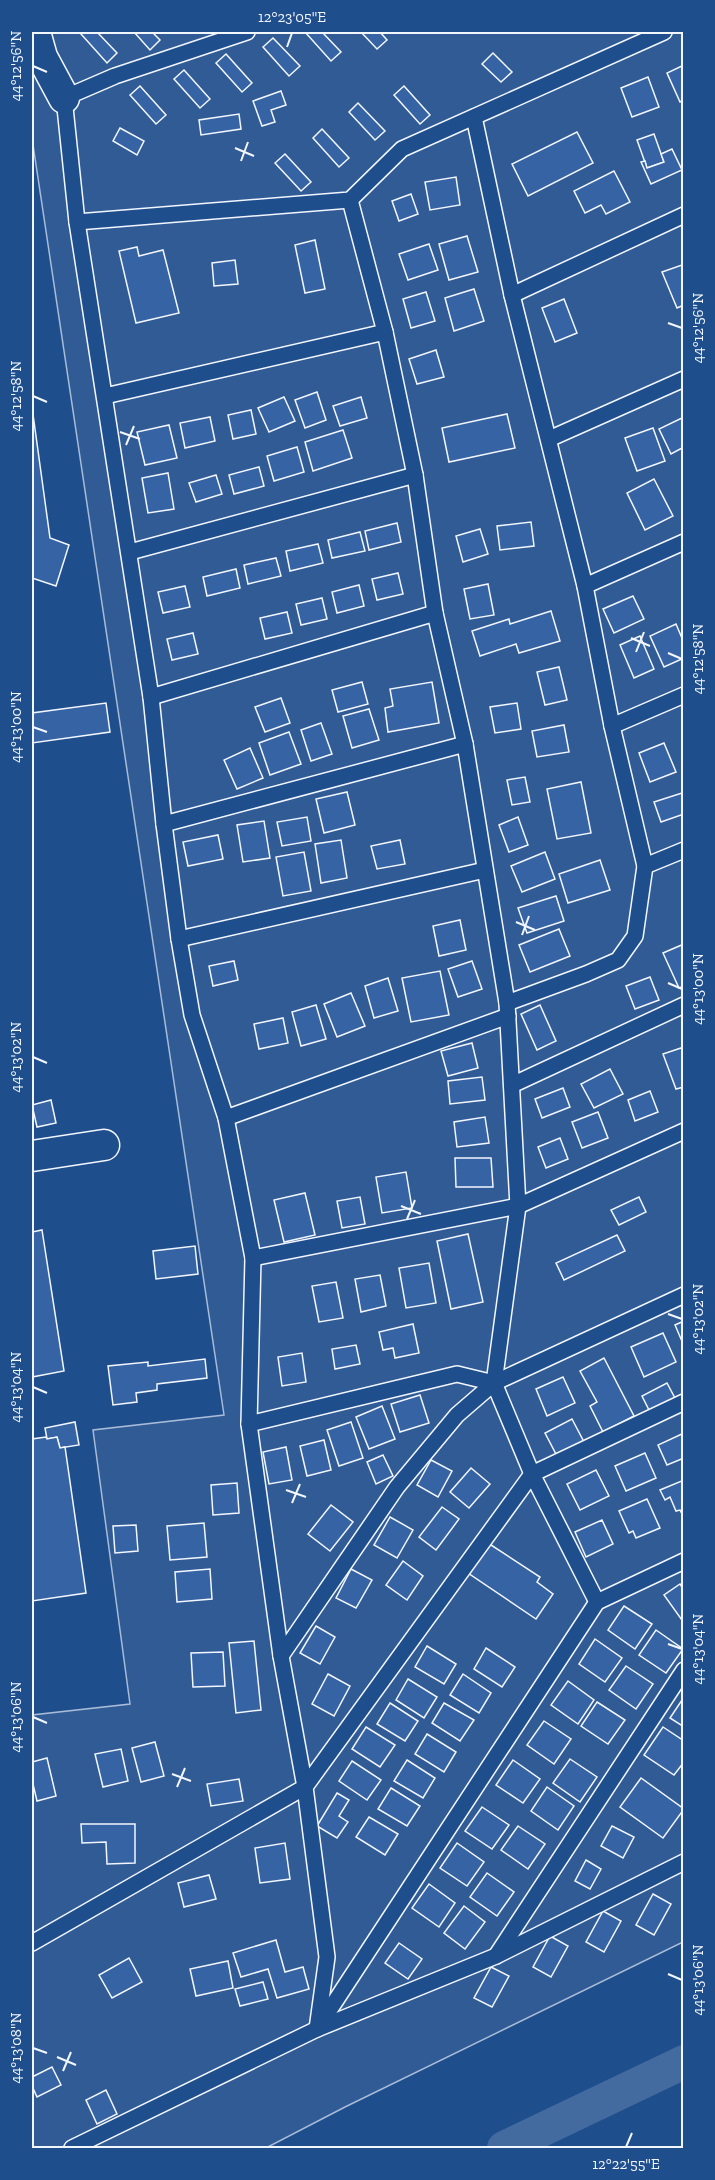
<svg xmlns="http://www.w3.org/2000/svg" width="715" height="2180" viewBox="0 0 715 2180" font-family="'Zilla Slab',serif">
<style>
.built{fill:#305b95;stroke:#a8bbd7;stroke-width:1.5}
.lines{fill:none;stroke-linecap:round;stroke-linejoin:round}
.canal{stroke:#446ba0;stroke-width:34}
.building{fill:#3563a3;stroke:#f2f6ff;stroke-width:1.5}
.lane-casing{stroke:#f2f6ff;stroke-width:18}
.street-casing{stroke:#f2f6ff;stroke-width:33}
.lane{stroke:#1f4e8c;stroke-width:15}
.street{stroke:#1f4e8c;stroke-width:30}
.ticks{fill:none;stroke:#f2f6ff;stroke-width:2}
.neatline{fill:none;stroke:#f2f6ff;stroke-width:2}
.ticks-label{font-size:15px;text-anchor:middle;fill:#f2f6ff}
</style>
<rect width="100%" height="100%" fill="#1f4e8c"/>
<polygon class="built" points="32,32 683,32 683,1942 345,2107 266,2148 32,2148 32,1715 130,1704 93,1430 224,1415 32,138"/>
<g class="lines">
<polyline class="canal" points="504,2148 684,2062"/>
</g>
<g class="building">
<polygon points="83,32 97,32 117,53 107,63 81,34"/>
<polygon points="134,32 152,32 160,40 150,50"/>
<polygon points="305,32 322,32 341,52 331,61"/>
<polygon points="361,32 380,32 387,40 377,49"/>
<polygon points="273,38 300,66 289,76 263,47"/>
<polygon points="493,53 512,72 501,82 482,64"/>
<polygon points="226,54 252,83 242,92 216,63"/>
<polygon points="684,65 684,100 680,102 667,73"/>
<polygon points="184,70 210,99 200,108 174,79"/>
<polygon points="648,77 659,107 632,117 621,88"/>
<polygon points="140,86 166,115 156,124 130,95"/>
<polygon points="404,86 430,115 420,124 394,95"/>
<polygon points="281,91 286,105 271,110 275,122 262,126 253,101"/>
<polygon points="358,103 385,131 375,140 349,112"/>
<polygon points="239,114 241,129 201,135 199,120"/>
<polygon points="120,128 144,141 137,155 113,141"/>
<polygon points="322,129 349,158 339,167 313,138"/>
<polygon points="577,132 593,163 528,196 512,164"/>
<polygon points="654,134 664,162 647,168 637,140"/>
<polygon points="672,149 682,170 651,184 641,162 645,161 647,168 664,162 661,154"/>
<polygon points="285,154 311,182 301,191 275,163"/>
<polygon points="614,171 630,202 606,214 601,205 585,213 574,191"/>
<polygon points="456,177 460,205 430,210 425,182"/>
<polygon points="411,194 418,214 399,221 392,201"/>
<polygon points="467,236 478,272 449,280 439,244"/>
<polygon points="315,240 325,289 305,293 295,245"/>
<polygon points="429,244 438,270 408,280 399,254"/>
<polygon points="137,247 139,256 163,250 179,313 136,323 119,251"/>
<polygon points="235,260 238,284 214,286 212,263"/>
<polygon points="682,265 684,305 677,308 662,272"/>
<polygon points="474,289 484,321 454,331 445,298"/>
<polygon points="426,292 435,321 411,328 403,299"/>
<polygon points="564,299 577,333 555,342 542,308"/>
<polygon points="436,350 444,377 417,384 409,359"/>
<polygon points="317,392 326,420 305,428 295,400"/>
<polygon points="284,397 295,421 269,432 258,408"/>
<polygon points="361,397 367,418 340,426 333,406"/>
<polygon points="32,407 50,538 69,545 56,586 32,578"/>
<polygon points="251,410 256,434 233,439 228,415"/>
<polygon points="507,414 515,448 449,462 442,428"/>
<polygon points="210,417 215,441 185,448 180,423"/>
<polygon points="684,417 684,447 671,454 659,429"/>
<polygon points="169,425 177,458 145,465 137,432"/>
<polygon points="653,428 665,461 637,471 625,438"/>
<polygon points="343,430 352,458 313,471 305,442"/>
<polygon points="297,447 304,472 274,481 267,456"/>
<polygon points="259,467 264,486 234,494 229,475"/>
<polygon points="168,473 174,509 148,513 142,478"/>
<polygon points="216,475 222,494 196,502 189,483"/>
<polygon points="654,479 673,516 645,530 627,493"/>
<polygon points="531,522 534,546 500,550 497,526"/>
<polygon points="397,523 401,542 369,550 365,531"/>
<polygon points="480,529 488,554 463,562 456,536"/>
<polygon points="360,532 365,551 332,558 328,540"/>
<polygon points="318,544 323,563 290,571 286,551"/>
<polygon points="276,558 281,576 248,584 244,565"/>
<polygon points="236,569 240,588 207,596 203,577"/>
<polygon points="398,573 403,594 377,600 372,579"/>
<polygon points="488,584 494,615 470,619 464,589"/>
<polygon points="359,585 364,606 337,613 332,592"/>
<polygon points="185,586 190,607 163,613 158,592"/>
<polygon points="633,596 644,619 614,633 603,609"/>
<polygon points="322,598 327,619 301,625 296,604"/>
<polygon points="551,611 560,641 519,653 516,644 480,656 472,631 509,619 510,624"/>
<polygon points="287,612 292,633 265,639 260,618"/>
<polygon points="676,624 684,643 684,658 664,667 650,636"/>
<polygon points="193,633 198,654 172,660 167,639"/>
<polygon points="640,636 654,669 634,678 620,645"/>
<polygon points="559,667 567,700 545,705 537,672"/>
<polygon points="362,682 368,704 338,712 332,690"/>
<polygon points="432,682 439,723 388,732 385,708 393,706 390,689"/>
<polygon points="281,698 290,723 265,732 255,707"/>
<polygon points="106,703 110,732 32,743 32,713"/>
<polygon points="517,703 521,729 495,733 490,707"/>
<polygon points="369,709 379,740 352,748 343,716"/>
<polygon points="321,723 332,754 311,761 301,730"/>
<polygon points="564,725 569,752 537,757 532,731"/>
<polygon points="289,732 301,764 270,775 259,743"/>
<polygon points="664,743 676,772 650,782 639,753"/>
<polygon points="250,748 263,778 237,789 224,760"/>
<polygon points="525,777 530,802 512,805 507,780"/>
<polygon points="581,782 591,833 557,839 547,789"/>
<polygon points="347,792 355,825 324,833 316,799"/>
<polygon points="682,793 684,814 661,822 654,802"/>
<polygon points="307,817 311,841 282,846 277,822"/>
<polygon points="518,817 528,845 509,852 499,825"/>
<polygon points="264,821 270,858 243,862 237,825"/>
<polygon points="218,835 223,859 188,866 183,842"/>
<polygon points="341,840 347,878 321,883 315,844"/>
<polygon points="400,840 405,864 377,869 371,846"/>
<polygon points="304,852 311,891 283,896 276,857"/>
<polygon points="545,852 555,879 522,892 511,866"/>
<polygon points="600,860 610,890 568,903 559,874"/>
<polygon points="556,896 564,921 527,933 518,908"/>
<polygon points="460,920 466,950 439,956 433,926"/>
<polygon points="559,929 570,956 530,972 519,945"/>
<polygon points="684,944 684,986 679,988 663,953"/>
<polygon points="234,961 238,980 213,986 209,966"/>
<polygon points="472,961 482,989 458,997 448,969"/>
<polygon points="440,971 449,1015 411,1022 402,978"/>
<polygon points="650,977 659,1000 635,1009 626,986"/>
<polygon points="388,978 398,1011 374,1018 365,986"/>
<polygon points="351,993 365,1026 337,1037 324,1004"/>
<polygon points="316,1005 326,1039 301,1046 292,1012"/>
<polygon points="540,1005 556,1041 537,1050 521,1014"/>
<polygon points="283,1018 288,1043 259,1049 254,1024"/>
<polygon points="472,1043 478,1068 448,1076 441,1051"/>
<polygon points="681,1048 684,1054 684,1087 676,1089 663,1054"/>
<polygon points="610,1069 623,1094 594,1108 581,1084"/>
<polygon points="482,1077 485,1100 450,1104 448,1081"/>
<polygon points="563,1088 570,1107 542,1118 535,1099"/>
<polygon points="650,1091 658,1112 635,1121 628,1100"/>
<polygon points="51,1100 56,1123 37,1127 32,1105"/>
<polygon points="598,1112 608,1138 582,1148 572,1122"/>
<polygon points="485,1117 489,1143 457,1147 454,1122"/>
<polygon points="560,1138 568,1159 546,1168 538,1147"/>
<polygon points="455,1158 491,1158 493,1187 456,1187"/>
<polygon points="406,1172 412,1208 382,1213 376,1177"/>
<polygon points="305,1193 315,1235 284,1242 274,1200"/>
<polygon points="360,1197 365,1224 342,1228 337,1201"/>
<polygon points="639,1197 646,1212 619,1225 611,1210"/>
<polygon points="42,1230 64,1371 32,1377 32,1232"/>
<polygon points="468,1234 483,1302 451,1309 437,1241"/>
<polygon points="617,1235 625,1251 564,1280 556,1263"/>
<polygon points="195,1246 198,1274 156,1279 153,1251"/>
<polygon points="429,1263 436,1303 406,1308 399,1268"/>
<polygon points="380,1275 386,1306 361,1312 355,1279"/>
<polygon points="336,1282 343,1318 319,1322 312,1286"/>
<polygon points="684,1321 684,1346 675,1325"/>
<polygon points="413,1324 419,1353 395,1358 393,1348 383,1350 379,1332"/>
<polygon points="663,1333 676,1362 644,1377 631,1347"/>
<polygon points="356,1345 360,1364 335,1369 332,1349"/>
<polygon points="302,1353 306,1382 282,1386 278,1357"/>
<polygon points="604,1358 634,1416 603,1432 590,1406 597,1402 580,1371"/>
<polygon points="205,1359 207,1378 157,1384 157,1390 136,1393 137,1402 113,1405 108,1366 148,1362 148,1366"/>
<polygon points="563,1377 575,1403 547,1416 536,1389"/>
<polygon points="667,1383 676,1400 651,1414 642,1396"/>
<polygon points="420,1395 429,1423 400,1432 391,1404"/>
<polygon points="382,1406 395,1439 369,1449 356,1417"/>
<polygon points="572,1419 584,1442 557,1456 545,1433"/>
<polygon points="75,1422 79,1445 60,1448 57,1437 47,1439 45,1428"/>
<polygon points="351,1422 363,1458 339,1466 327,1430"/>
<polygon points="684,1433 684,1458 667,1465 658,1445"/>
<polygon points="46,1437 47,1439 57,1437 60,1448 65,1447 86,1593 32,1601 32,1439"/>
<polygon points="324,1440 331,1470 307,1476 300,1446"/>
<polygon points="286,1447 292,1480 269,1484 263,1452"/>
<polygon points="645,1453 656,1478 626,1491 615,1466"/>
<polygon points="383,1455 393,1476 376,1484 367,1462"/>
<polygon points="431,1460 452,1471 438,1497 417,1485"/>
<polygon points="471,1468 490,1484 469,1508 450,1492"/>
<polygon points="596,1470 609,1496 580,1510 567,1484"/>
<polygon points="684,1480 684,1516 683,1516 680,1510 676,1511 670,1497 665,1500 660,1490"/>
<polygon points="237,1483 239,1513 213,1515 211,1485"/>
<polygon points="647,1499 660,1528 636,1538 633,1531 629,1533 619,1511"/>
<polygon points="331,1505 353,1522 330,1551 308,1534"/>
<polygon points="442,1507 459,1519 436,1550 419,1537"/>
<polygon points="390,1517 413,1530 397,1558 374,1545"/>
<polygon points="602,1520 613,1544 586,1557 575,1532"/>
<polygon points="204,1523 207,1557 170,1560 167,1526"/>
<polygon points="136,1525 138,1551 115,1553 113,1526"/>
<polygon points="488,1543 540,1577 537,1582 553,1594 536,1619 468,1573"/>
<polygon points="403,1561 423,1576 407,1600 386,1585"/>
<polygon points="210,1569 212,1599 177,1602 175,1572"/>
<polygon points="351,1569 372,1580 356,1608 336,1598"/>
<polygon points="680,1584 684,1590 684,1623 664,1595"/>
<polygon points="624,1606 652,1624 635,1649 608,1630"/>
<polygon points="316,1626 335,1637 320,1664 300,1653"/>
<polygon points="656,1630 683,1649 666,1673 639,1655"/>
<polygon points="595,1639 622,1658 605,1682 579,1664"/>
<polygon points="254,1641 261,1710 236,1713 229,1643"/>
<polygon points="427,1646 456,1664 444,1684 415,1667"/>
<polygon points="486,1648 515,1667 502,1687 474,1669"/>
<polygon points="223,1652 225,1686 193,1687 191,1653"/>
<polygon points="626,1666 653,1684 636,1709 609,1690"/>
<polygon points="328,1674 350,1686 334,1716 312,1704"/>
<polygon points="463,1674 491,1693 479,1713 450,1695"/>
<polygon points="408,1679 437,1697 424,1718 396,1700"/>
<polygon points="568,1681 594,1700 578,1724 551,1705"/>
<polygon points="684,1697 684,1727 670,1718"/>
<polygon points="597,1702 625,1720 608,1744 581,1726"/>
<polygon points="390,1703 418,1721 405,1741 377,1724"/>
<polygon points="444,1703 474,1720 460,1741 432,1723"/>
<polygon points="544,1721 571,1739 554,1764 527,1745"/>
<polygon points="366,1727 395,1745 380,1767 352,1749"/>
<polygon points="663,1727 684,1741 684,1762 674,1775 644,1755"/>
<polygon points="427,1734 456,1752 444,1772 415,1754"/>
<polygon points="155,1742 164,1776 141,1782 132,1748"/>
<polygon points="121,1749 128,1781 103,1787 95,1754"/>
<polygon points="47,1758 56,1796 37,1801 32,1780 32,1762"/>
<polygon points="570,1759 597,1777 580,1802 553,1783"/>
<polygon points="407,1760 435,1778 423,1798 394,1781"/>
<polygon points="513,1760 540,1779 523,1803 496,1785"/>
<polygon points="352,1761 381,1780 367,1800 339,1781"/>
<polygon points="641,1778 684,1809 663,1838 620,1807"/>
<polygon points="239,1779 243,1801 211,1806 207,1784"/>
<polygon points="547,1787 574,1806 558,1830 531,1811"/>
<polygon points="391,1788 420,1806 407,1826 378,1809"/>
<polygon points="337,1793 349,1800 339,1816 348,1822 337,1838 317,1826"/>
<polygon points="482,1807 509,1825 492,1849 465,1831"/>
<polygon points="369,1817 398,1834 385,1855 356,1837"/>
<polygon points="81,1824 135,1824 135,1863 107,1864 106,1842 82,1843"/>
<polygon points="518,1826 545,1844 528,1869 501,1850"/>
<polygon points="612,1826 634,1837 623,1858 601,1846"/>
<polygon points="285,1843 290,1879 260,1883 255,1848"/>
<polygon points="457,1843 484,1862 467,1886 440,1868"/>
<polygon points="586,1860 601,1869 590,1889 575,1881"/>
<polygon points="487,1873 514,1892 497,1916 470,1897"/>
<polygon points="209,1875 216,1899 184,1907 178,1883"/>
<polygon points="429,1884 455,1903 439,1927 412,1908"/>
<polygon points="653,1894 671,1904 654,1935 636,1925"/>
<polygon points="464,1906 485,1922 465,1949 444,1933"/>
<polygon points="603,1911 621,1921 604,1952 586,1942"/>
<polygon points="550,1936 568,1946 551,1977 533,1967"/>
<polygon points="276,1940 285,1972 303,1967 309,1989 277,1998 268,1969 241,1977 233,1953"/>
<polygon points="399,1943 422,1959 408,1979 385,1963"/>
<polygon points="129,1958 142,1982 112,1998 99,1975"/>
<polygon points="228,1961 233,1988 196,1996 190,1969"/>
<polygon points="491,1967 509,1976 492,2007 474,1998"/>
<polygon points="263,1982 268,1999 240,2006 235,1989"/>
<polygon points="52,2067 61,2085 37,2097 32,2086 32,2077"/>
<polygon points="106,2090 117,2114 97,2124 86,2100"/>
</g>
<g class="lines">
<g class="lane-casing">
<g id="lane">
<polyline points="247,32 115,76 64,98 77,222 151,697 164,824 179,939 192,1015 226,1118 253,1258 249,1424 281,1656"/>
<polyline points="474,117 512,295 585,586 612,726 645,866 684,850"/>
<polyline points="350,200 385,332 415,475 435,613 465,744 507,1003 518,1206 494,1383 532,1474 597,1602"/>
<polyline points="77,222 350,200 402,149 664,32"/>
<polyline points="512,295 684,215"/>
<polyline points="105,396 385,332"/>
<polyline points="549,439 684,379"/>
<polyline points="130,552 415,475"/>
<polyline points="585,586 684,542"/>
<polyline points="151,697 435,613"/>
<polyline points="612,726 684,695"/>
<polyline points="164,824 465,744"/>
<polyline points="179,939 485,870"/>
<polyline points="507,1003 586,974 618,960 635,936 645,866"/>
<polyline points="512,1085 684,1005"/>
<polyline points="226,1118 508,1016"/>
<polyline points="253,1258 518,1206 684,1131"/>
<polyline points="249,1424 457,1374 494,1383 684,1295"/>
<polyline points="32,1943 305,1787 281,1656 397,1487 457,1415 494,1383"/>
<polyline points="496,1956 684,1670"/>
<polyline points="319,2026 597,1602 684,1561"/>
<polyline points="317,2029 327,1957 305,1787 532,1474 684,1402"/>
<polyline points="72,2148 317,2029 496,1956 684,1862"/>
</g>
</g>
<g class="street-casing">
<g id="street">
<polyline points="35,32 42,57 64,98"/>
<polyline points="32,1156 104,1145"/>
</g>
</g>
<use href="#lane" class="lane"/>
<use href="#street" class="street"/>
</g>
<path class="ticks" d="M287,47L292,33M33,66L47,72M235,148L254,156M241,161L248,142M668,323L682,328M33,396L47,402M120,432L140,439M126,445L134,426M631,638L650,646M636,652L644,632M668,653L682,659M33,727L47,732M516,922L535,930M522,935L529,916M668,983L682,989M33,1057L47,1063M401,1206L421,1214M407,1219L415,1200M668,1314L682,1319M33,1387L47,1393M286,1490L306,1497M292,1503L300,1484M668,1644L682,1649M33,1717L47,1723M172,1774L191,1781M177,1787L185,1768M668,1974L682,1980M33,2048L47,2053M57,2057L76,2065M63,2071L71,2052M626,2147L632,2133"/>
<rect width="715" height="2180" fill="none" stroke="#1f4e8c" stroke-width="66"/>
<rect x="33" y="33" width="649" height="2114" class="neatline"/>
<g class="ticks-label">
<text x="292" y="22">12°23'05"E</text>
<text transform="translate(16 66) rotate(-90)" y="5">44°12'56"N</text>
<text transform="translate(698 328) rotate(-90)" y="5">44°12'56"N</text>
<text transform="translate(16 396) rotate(-90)" y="5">44°12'58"N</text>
<text transform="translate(698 659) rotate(-90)" y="5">44°12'58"N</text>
<text transform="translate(16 727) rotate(-90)" y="5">44°13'00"N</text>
<text transform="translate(698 989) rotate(-90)" y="5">44°13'00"N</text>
<text transform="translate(16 1057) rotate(-90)" y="5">44°13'02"N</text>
<text transform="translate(698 1319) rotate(-90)" y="5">44°13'02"N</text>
<text transform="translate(16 1387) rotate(-90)" y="5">44°13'04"N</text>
<text transform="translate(698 1649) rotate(-90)" y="5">44°13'04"N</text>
<text transform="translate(16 1717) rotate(-90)" y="5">44°13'06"N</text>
<text transform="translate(698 1980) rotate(-90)" y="5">44°13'06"N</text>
<text transform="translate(16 2048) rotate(-90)" y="5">44°13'08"N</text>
<text x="626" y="2169">12°22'55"E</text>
</g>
</svg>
